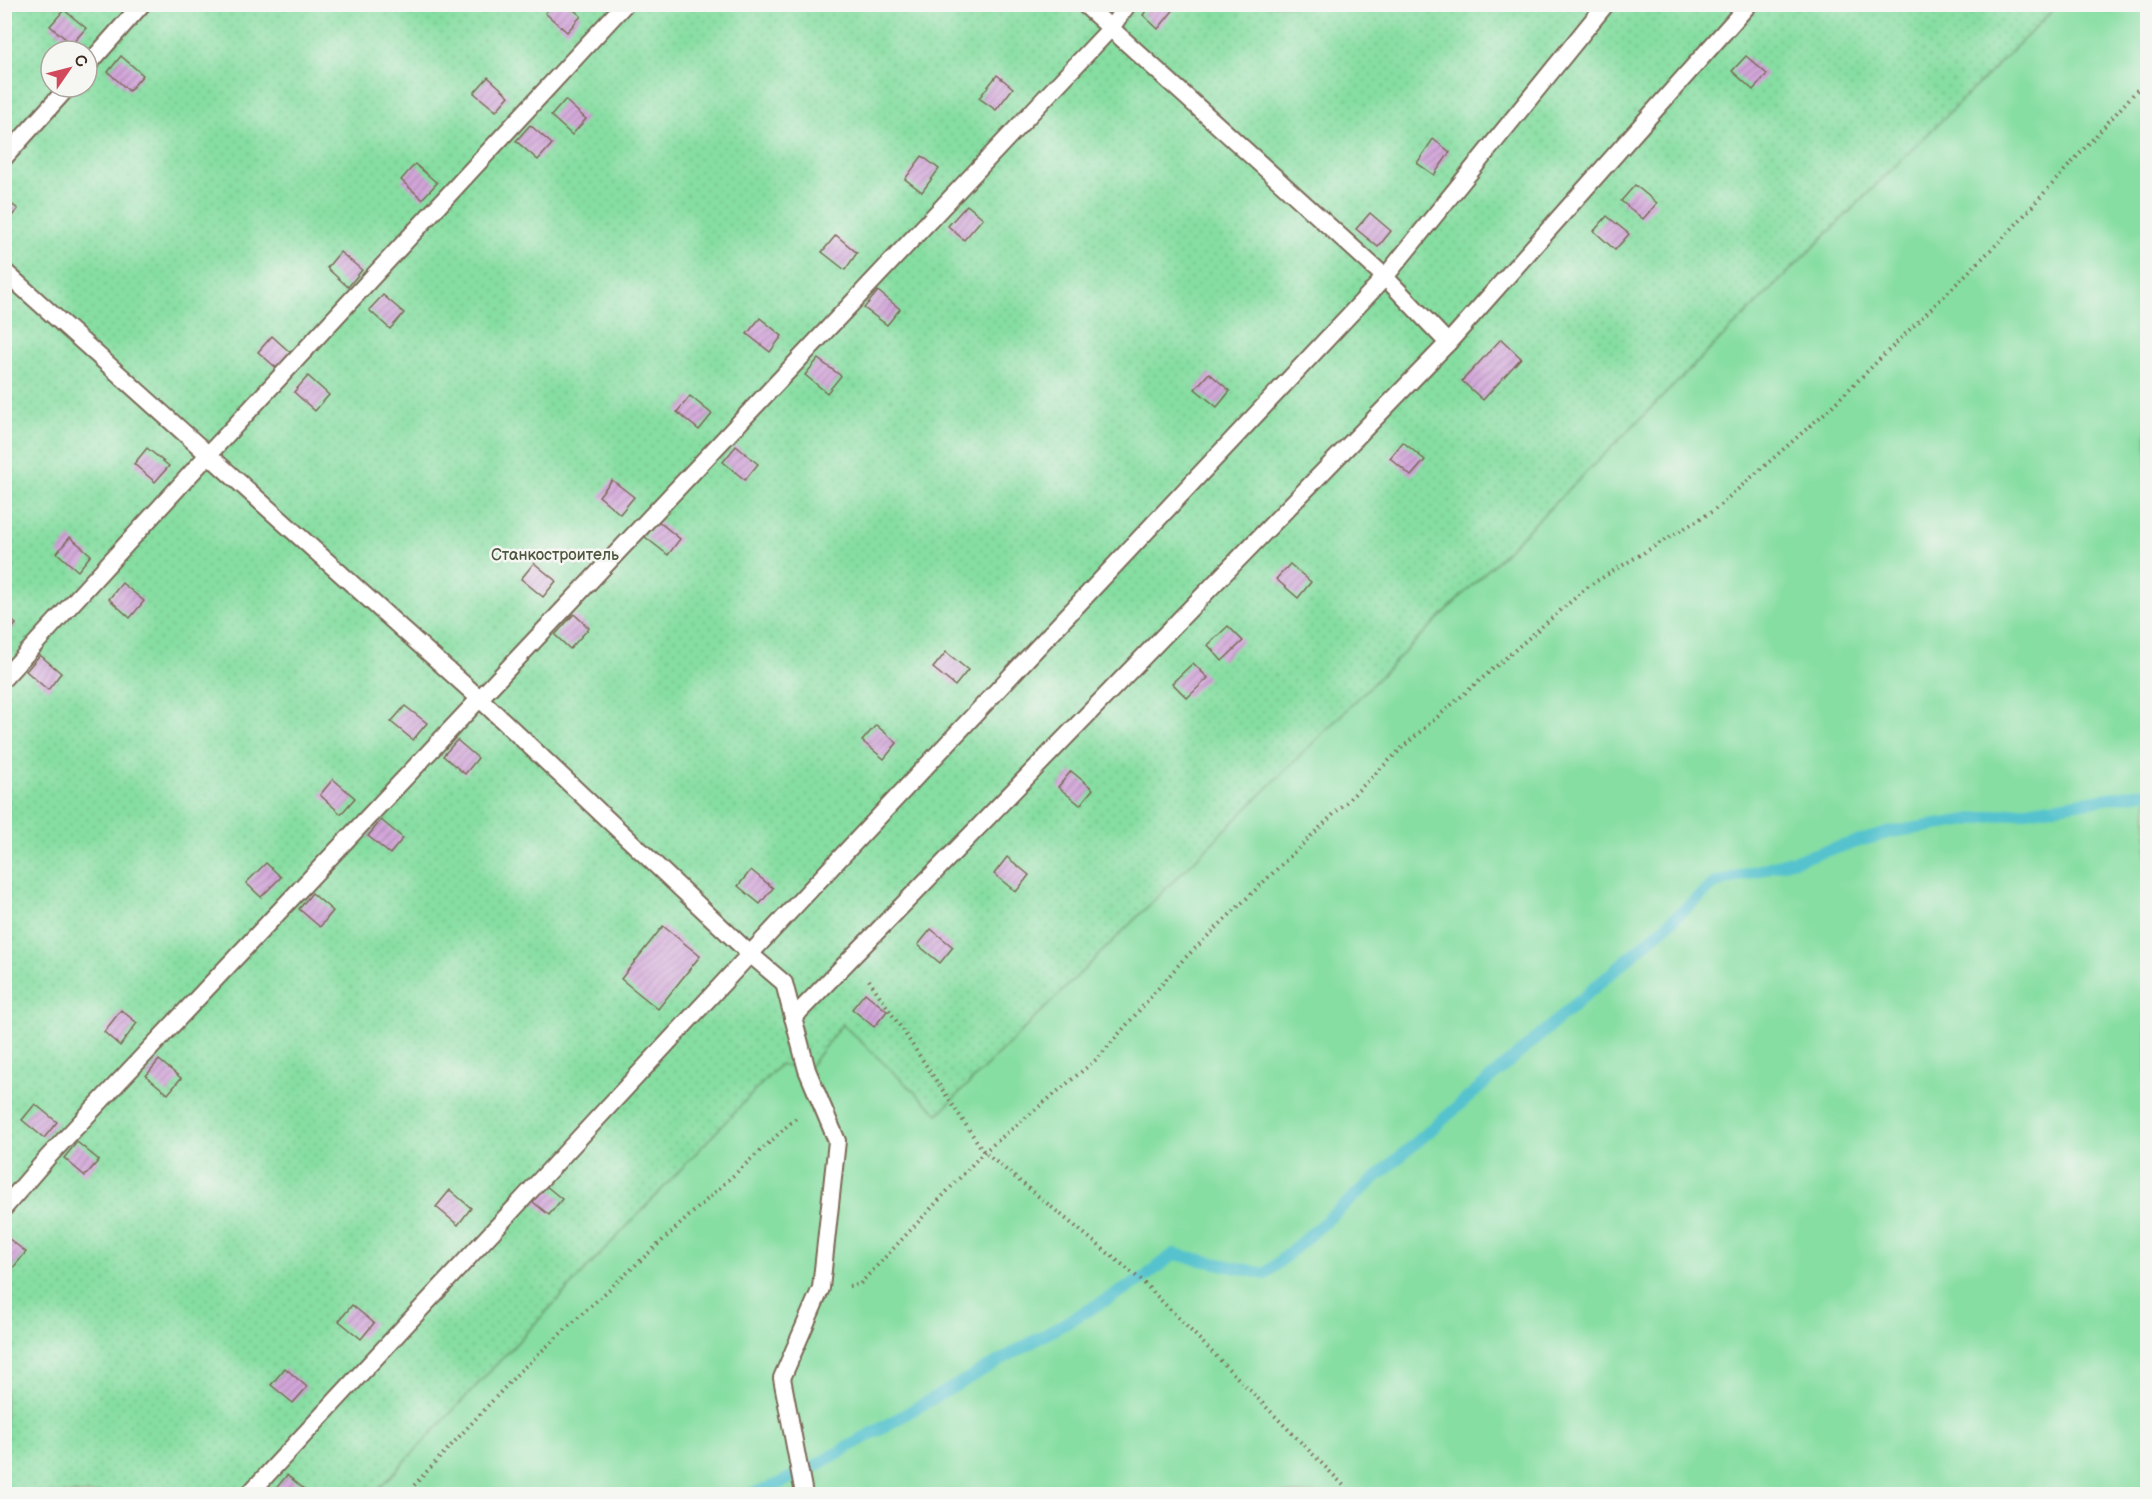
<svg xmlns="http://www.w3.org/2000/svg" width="2152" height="1499" viewBox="0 0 2152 1499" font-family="'Balsamiq Sans',sans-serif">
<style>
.grass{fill:#86dea2;stroke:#608460;stroke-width:1.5}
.garden{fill:url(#garden-dots);stroke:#608460;stroke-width:1.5;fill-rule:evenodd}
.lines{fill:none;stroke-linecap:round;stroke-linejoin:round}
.stream{stroke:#55c2ce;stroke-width:12}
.building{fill:url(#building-hatch)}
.lane-casing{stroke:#7b6957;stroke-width:20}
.path{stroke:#7b6957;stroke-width:4;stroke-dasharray:1.5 4.5;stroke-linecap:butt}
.lane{stroke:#fff;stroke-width:16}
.labels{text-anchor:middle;stroke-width:5;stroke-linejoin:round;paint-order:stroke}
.park-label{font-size:16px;fill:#4e573f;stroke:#f6f6f2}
</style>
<defs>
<pattern id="garden-dots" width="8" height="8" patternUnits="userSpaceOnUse" patternTransform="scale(1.5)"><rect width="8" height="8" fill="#86dea2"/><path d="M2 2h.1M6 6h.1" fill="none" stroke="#75bf8b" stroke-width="1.8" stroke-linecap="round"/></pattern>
<pattern id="building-hatch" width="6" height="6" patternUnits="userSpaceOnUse" patternTransform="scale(1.5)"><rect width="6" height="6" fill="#d3a6da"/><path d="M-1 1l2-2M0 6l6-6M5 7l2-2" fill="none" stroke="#ac87b0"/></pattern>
</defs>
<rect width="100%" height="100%" fill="#f6f6f2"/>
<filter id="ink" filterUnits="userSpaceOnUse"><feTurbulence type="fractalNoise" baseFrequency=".0167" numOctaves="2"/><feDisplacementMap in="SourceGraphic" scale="12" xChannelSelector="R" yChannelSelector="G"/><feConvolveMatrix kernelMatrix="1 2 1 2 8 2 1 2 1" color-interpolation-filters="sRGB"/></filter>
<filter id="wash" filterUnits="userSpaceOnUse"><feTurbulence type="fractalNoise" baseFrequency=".008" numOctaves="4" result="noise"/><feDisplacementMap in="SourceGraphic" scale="24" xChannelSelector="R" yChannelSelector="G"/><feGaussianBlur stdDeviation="1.35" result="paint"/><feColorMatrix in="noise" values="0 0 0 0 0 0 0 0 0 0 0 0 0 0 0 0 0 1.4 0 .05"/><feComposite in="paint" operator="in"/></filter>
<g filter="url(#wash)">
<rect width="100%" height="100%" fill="#f3dec2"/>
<polygon class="grass" points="2058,5 2147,5 2147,1494 374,1494 780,1064 807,1069 842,1024 939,1113"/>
<path class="garden" d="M5,5H2058L938,1114L842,1024L807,1070L780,1064L374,1494H5ZM51,51H87V87H51Z"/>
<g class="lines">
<polyline class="stream" points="750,1494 768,1489 813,1467 1141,1280 1174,1254 1265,1274 1715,883 1891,832 2148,792"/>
</g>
<g id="blocks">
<g class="building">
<polygon points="553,4 567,4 581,16 567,32 545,13"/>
<polygon points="1151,4 1173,4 1176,7 1158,29 1143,15"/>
<polygon points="64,10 86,28 72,44 50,26"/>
<polygon points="121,56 143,75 129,91 108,72"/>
<polygon points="1746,56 1767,74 1753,90 1732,71"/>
<polygon points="997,75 1013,88 996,110 979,98"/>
<polygon points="488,77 509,96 496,111 474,93"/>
<polygon points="565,100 586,119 572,135 551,116"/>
<polygon points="530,125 552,144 538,160 516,141"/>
<polygon points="1433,139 1450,152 1434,175 1417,163"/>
<polygon points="922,156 939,169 922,192 905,179"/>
<polygon points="415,164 437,183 422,199 401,180"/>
<polygon points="1635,185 1657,203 1643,219 1621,201"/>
<polygon points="4,198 18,209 4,225"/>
<polygon points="967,205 983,218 964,240 948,226"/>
<polygon points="1370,213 1391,231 1378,247 1356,229"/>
<polygon points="1607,216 1629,234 1615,250 1594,231"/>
<polygon points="836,235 857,253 845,270 822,252"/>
<polygon points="340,252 362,270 348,287 327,268"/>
<polygon points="878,291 900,309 887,325 864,308"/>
<polygon points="383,295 404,313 390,329 369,310"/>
<polygon points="760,318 782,336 770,352 747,334"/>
<polygon points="272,336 293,355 280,371 258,352"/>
<polygon points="1501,339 1521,358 1483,400 1462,381"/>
<polygon points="818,359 841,376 827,393 805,375"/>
<polygon points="1209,373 1230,391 1217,407 1195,389"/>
<polygon points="308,376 329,395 315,411 294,392"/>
<polygon points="690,396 712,414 699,430 677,412"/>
<polygon points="1403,442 1425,460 1411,476 1390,458"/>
<polygon points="736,446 758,464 745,480 723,462"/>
<polygon points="147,448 169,466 155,482 134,464"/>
<polygon points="612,480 634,497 620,514 599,496"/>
<polygon points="658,521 680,539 668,555 645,537"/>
<polygon points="70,537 91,555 78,571 57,553"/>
<polygon points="534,563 556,581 543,597 521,579"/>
<polygon points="1290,564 1311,582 1298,598 1276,579"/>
<polygon points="122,583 144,601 130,618 109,599"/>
<polygon points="4,614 16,624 4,638"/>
<polygon points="574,614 589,628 570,649 555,635"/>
<polygon points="1228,626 1243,641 1222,661 1208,645"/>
<polygon points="946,652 968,670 955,686 933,668"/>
<polygon points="40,655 61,673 48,690 26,671"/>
<polygon points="1193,663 1208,678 1187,698 1172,683"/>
<polygon points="405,706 427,723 413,740 391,722"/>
<polygon points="876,725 897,743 884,759 862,741"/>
<polygon points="457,740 478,758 465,774 443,756"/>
<polygon points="1071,771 1093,789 1080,805 1058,787"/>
<polygon points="333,779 355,798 341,814 320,795"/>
<polygon points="381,820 403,838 390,854 368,836"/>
<polygon points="1007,857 1029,875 1016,892 994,874"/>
<polygon points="266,863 281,877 261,897 246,883"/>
<polygon points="751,870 773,888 760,904 738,886"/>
<polygon points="312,893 333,911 320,927 299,909"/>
<polygon points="663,926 700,956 658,1009 621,979"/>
<polygon points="931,929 953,947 940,963 918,945"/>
<polygon points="865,993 887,1011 874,1027 852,1009"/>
<polygon points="121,1010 137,1023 120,1046 104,1032"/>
<polygon points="159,1060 181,1078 168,1094 146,1076"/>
<polygon points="35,1104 57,1122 44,1138 22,1120"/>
<polygon points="77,1142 99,1160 85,1176 64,1158"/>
<polygon points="540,1181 562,1199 549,1215 527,1197"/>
<polygon points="450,1190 471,1208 458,1225 436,1207"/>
<polygon points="4,1235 26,1252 12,1269 4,1262"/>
<polygon points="352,1305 374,1323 361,1339 339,1321"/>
<polygon points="285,1368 307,1387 293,1403 271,1385"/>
<polygon points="287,1475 310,1494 278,1494 274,1491"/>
</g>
</g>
</g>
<g filter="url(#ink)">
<use href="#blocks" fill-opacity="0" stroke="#7b6957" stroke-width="1.5"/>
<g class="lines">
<g class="lane-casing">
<g id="lane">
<polyline points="87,66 142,4"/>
<polyline points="4,158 68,87"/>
<polyline points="4,271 479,698 750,954 784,983 807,1070 837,1141 821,1288 782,1378 804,1494"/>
<polyline points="1448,343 1749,4"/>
<polyline points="4,678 207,456 625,4"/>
<polyline points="793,1018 1448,343 1385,277 1084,4"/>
<polyline points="4,1208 48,1157 1110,29 1128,4"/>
<polyline points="249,1494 750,954 1385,277 1606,4"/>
</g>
</g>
<g class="path">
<polyline points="869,980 984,1152 1141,1280 1352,1494"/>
<polyline points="849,1286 859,1285 984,1152 1098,1058 1182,961 1405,745 1590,585 1713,511 1827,411 2009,232 2148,78"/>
<polyline points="406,1494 520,1371 796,1118"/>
</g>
<use href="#lane" class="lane"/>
</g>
</g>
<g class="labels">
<g class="park-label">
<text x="555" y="560">Станкостроитель</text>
</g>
</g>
<rect width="2152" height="1499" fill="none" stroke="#f6f6f2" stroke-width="24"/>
<g transform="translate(69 69) rotate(55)"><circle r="28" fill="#f6f6f2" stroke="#aba49d" stroke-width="1.5"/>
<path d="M0-4.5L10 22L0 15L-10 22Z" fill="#d1495b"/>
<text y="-9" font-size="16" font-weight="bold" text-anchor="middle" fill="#3b2a1e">С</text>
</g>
</svg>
